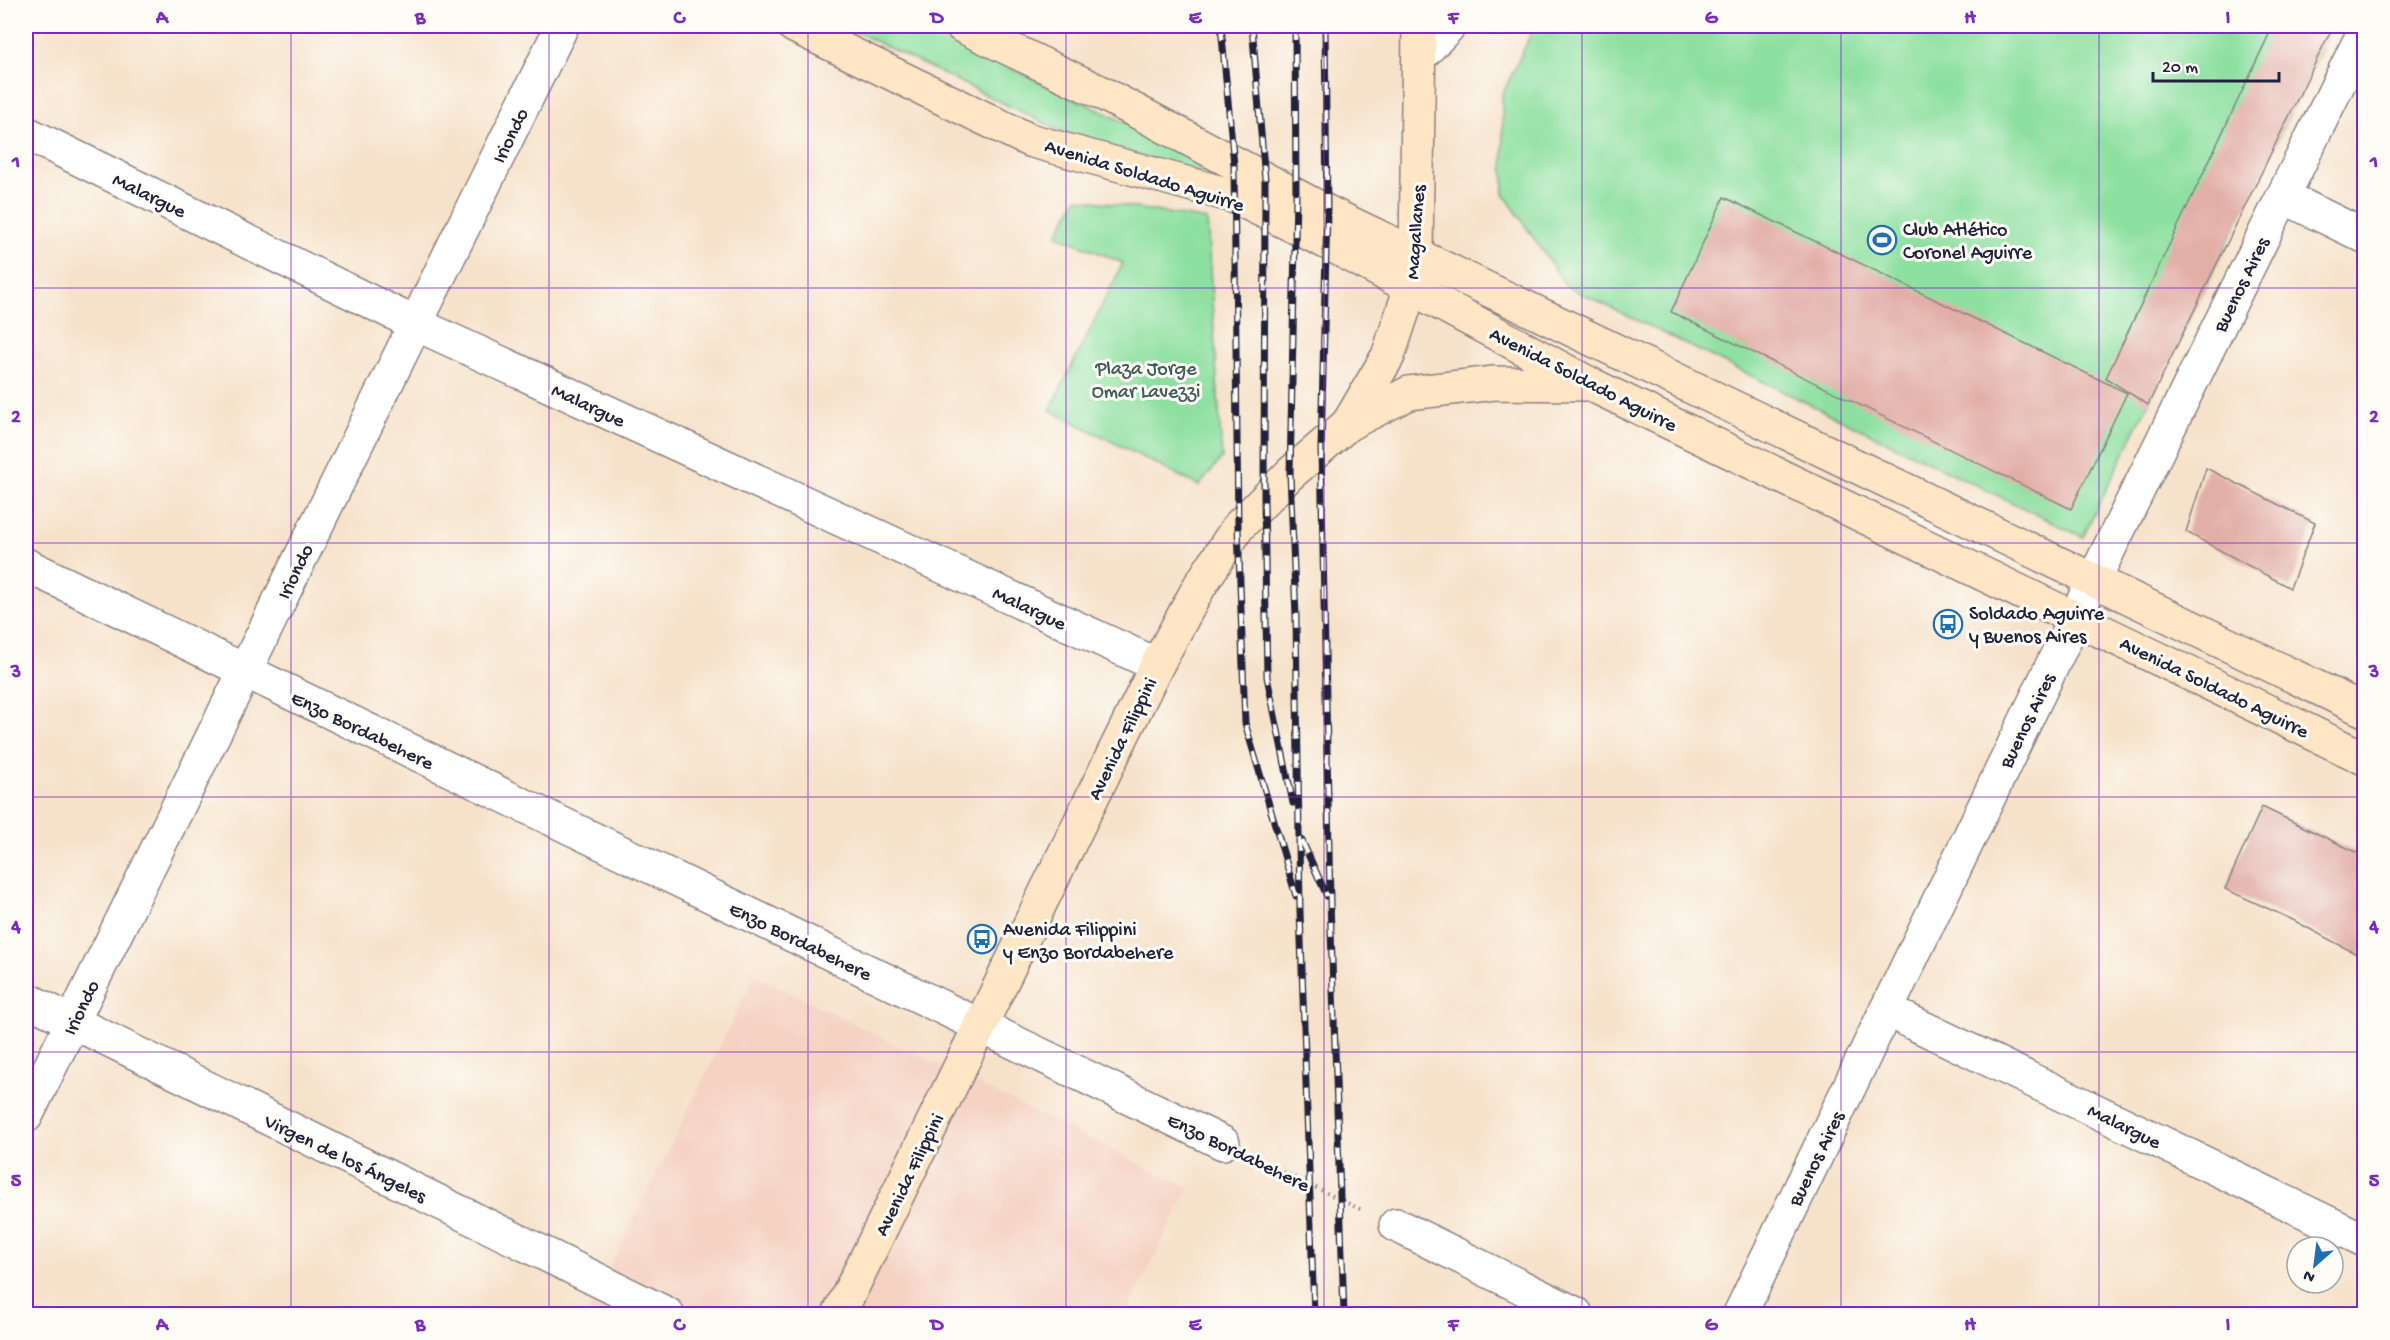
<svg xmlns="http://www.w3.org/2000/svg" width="2390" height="1340" viewBox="0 0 2390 1340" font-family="'Gochi Hand',sans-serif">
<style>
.built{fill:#f5d2c2}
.green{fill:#8ee0a0;stroke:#58816e;stroke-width:1.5}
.building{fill:#e2afa7}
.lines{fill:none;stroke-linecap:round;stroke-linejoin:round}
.minor-casing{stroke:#8c8282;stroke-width:36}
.tertiary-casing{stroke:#8c8282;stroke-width:36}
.secondary-casing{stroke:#8c8282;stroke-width:36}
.path{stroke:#8c8282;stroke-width:4;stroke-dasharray:1.5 4.5;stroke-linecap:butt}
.minor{stroke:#fff;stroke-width:33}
.tertiary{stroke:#fff;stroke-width:33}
.secondary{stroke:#fde5c5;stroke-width:33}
.rail-casing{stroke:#22223b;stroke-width:7}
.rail{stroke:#fdfcf7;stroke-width:4.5;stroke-dasharray:14;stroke-linecap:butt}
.grid{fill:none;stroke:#7b2cbf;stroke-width:1.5;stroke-opacity:0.55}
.labels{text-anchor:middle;stroke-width:6;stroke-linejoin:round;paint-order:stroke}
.street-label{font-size:20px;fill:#22223b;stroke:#fdfcf7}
.poi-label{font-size:20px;fill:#22223b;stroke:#fdfcf7;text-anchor:start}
.park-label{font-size:20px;fill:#425b59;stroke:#fdfcf7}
.neatline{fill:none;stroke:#7b2cbf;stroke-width:2}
.grid-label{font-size:20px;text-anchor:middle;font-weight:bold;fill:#7b2cbf}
</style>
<rect width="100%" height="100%" fill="#fdfcf7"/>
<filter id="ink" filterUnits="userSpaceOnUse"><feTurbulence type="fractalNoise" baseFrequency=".0167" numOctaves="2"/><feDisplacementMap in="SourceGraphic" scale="12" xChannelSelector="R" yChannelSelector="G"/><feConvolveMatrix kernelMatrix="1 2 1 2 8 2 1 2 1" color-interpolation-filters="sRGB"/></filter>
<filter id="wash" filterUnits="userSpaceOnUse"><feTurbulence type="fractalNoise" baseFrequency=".008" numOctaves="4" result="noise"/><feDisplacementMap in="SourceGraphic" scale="24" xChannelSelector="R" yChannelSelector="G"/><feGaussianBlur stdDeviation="1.35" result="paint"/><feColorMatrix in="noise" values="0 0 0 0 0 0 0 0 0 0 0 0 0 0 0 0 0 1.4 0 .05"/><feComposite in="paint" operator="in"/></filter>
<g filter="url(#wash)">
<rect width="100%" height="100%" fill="#f6e2ca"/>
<polygon class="built" points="755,975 1189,1188 1126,1314 1112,1314 1094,1305 1089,1314 587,1314"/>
<g class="green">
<polygon points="844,26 921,26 1141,130 1212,169 1209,175 1073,137"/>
<polygon points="1535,26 2333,26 2083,537 1566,286 1504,194 1502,95"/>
<polygon points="1077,198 1207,220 1222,458 1199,486 1050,410 1123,263 1057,235"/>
</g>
<g id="blocks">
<g class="building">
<polygon points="2273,26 2333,26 2148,405 2106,378"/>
<polygon points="1724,197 2127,393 2071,509 1671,312"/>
<polygon points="2206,468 2315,523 2290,588 2186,532"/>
<polygon points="2262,807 2364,856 2364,958 2291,919 2225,889"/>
</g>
</g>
</g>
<g filter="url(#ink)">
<use href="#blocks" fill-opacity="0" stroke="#8c8282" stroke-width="1.5"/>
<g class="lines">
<g class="minor-casing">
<g id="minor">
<polyline points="1420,56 1449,26"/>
<polyline points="26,133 416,324 1157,665"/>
<polyline points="2284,197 2364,236"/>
<polyline points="26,565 1223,1143"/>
<polyline points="26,999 667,1314"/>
<polyline points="1886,1010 2364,1240"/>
<polyline points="26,1116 562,26"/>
<polyline points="1396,1225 1576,1314"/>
<polyline points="1740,1314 2075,618"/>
</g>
</g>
<g class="tertiary-casing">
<polyline id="tertiary" points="2075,618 2364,32"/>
</g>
<g class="secondary-casing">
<g id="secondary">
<polyline points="794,26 1029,140 1233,196 1326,242 1590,384 2364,758"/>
<polyline points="962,26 1098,91 1327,212 2364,710"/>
<polyline points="1416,253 1419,26"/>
<polyline points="1348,424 1388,356 1411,287"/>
<polyline points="839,1314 1157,665 1199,587 1238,527 1290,474 1348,424 1409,393 1494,383 1585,384"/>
</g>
</g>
<polyline class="path" points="1256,1159 1362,1210"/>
<use href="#minor" class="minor"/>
<use href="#tertiary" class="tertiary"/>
<use href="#secondary" class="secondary"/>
<g class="rail-casing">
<g id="rail">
<polyline points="1221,26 1234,165 1238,527 1245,723 1296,896"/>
<polyline points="1252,26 1265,180 1264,499 1267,677 1293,803"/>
<polyline points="1295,26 1296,196 1290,474 1296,616 1300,911 1314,1314"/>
<polyline points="1325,26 1327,212 1321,449 1330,901 1344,1314"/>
<polyline points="1302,841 1327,896"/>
</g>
</g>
<use href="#rail" class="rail"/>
</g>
</g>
<path class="grid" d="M291,26V1314M549,26V1314M808,26V1314M1066,26V1314M1324,26V1314M1582,26V1314M1841,26V1314M2099,26V1314M26,288H2364M26,543H2364M26,797H2364M26,1052H2364"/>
<defs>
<g id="stadium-ring" transform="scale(1.5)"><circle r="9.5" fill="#fdfcf7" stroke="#1f6fb2" stroke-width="1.5"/><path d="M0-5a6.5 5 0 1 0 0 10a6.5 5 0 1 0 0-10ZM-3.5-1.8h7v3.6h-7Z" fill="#1f6fb2"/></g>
<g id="bus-ring" transform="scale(1.5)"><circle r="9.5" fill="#fdfcf7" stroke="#1f6fb2" stroke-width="1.5"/><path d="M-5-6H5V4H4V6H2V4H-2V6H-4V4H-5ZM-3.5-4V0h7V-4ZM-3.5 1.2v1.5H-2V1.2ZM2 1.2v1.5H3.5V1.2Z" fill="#1f6fb2"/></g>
</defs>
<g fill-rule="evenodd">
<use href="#stadium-ring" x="1882" y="240"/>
<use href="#bus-ring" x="1948" y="624"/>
<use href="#bus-ring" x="982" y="939"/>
</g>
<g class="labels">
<g class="street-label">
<text transform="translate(509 135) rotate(-64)" y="7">Iriondo</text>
<text transform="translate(1145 174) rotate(17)" y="7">Avenida Soldado Aguirre</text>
<text transform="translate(150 194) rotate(26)" y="7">Malargue</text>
<text transform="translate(1414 232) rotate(-86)" y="7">Magallanes</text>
<text transform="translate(2240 284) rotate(-64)" y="7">Buenos Aires</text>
<text transform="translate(1584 378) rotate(27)" y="7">Avenida Soldado Aguirre</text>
<text transform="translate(589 404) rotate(25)" y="7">Malargue</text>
<text transform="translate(294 571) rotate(-64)" y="7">Iriondo</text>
<text transform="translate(1030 607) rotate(25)" y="7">Malargue</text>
<text transform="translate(2215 686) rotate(26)" y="7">Avenida Soldado Aguirre</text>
<text transform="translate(2026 720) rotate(-64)" y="7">Buenos Aires</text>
<text transform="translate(363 729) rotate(26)" y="7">Enzo Bordabehere</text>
<text transform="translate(1121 738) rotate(-64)" y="7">Avenida Filippini</text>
<text transform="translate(801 940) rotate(26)" y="7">Enzo Bordabehere</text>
<text transform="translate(80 1007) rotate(-64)" y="7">Iriondo</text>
<text transform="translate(2125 1125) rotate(26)" y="7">Malargue</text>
<text transform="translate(1239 1151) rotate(26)" y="7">Enzo Bordabehere</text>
<text transform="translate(346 1157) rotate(26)" y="7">Virgen de los Ángeles</text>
<text transform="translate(1815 1158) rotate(-64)" y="7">Buenos Aires</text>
<text transform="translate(908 1174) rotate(-64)" y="7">Avenida Filippini</text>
</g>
<g class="poi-label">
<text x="1903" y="235">Club Atlético<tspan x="1903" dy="23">Coronel Aguirre</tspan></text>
<text x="1969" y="619">Soldado Aguirre<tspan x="1969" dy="23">y Buenos Aires</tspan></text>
<text x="1003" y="935">Avenida Filippini<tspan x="1003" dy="23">y Enzo Bordabehere</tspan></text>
</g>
<g class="park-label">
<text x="1146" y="374">Plaza Jorge<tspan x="1146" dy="23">Omar Lavezzi</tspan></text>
</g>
</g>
<rect width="2390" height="1340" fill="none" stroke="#fdfcf7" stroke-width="66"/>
<g transform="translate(2315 1265) rotate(208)"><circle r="28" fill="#fdfcf7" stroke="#a5a5ac" stroke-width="1.5"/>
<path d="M0-4.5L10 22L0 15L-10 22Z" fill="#1f6fb2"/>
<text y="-9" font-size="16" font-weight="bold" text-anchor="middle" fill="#22223b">N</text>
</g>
<path d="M2153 72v9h126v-9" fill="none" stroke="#22223b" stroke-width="3"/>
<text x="2162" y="72" font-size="18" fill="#22223b" stroke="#fdfcf7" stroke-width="4.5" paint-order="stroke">20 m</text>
<rect x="33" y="33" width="2324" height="1274" class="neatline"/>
<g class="grid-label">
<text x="162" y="23">A</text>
<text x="420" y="23">B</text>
<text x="679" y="23">C</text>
<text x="937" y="23">D</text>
<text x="1195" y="23">E</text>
<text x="1453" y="23">F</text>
<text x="1711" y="23">G</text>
<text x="1970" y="23">H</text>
<text x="2228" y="23">I</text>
<text x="16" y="167">1</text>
<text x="2374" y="167">1</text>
<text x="16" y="422">2</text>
<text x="2374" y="422">2</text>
<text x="16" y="677">3</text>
<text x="2374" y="677">3</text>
<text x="16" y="932">4</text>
<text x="2374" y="932">4</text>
<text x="16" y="1186">5</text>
<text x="2374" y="1186">5</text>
<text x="162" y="1330">A</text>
<text x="420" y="1330">B</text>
<text x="679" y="1330">C</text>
<text x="937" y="1330">D</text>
<text x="1195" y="1330">E</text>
<text x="1453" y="1330">F</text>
<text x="1711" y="1330">G</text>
<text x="1970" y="1330">H</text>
<text x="2228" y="1330">I</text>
</g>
</svg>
